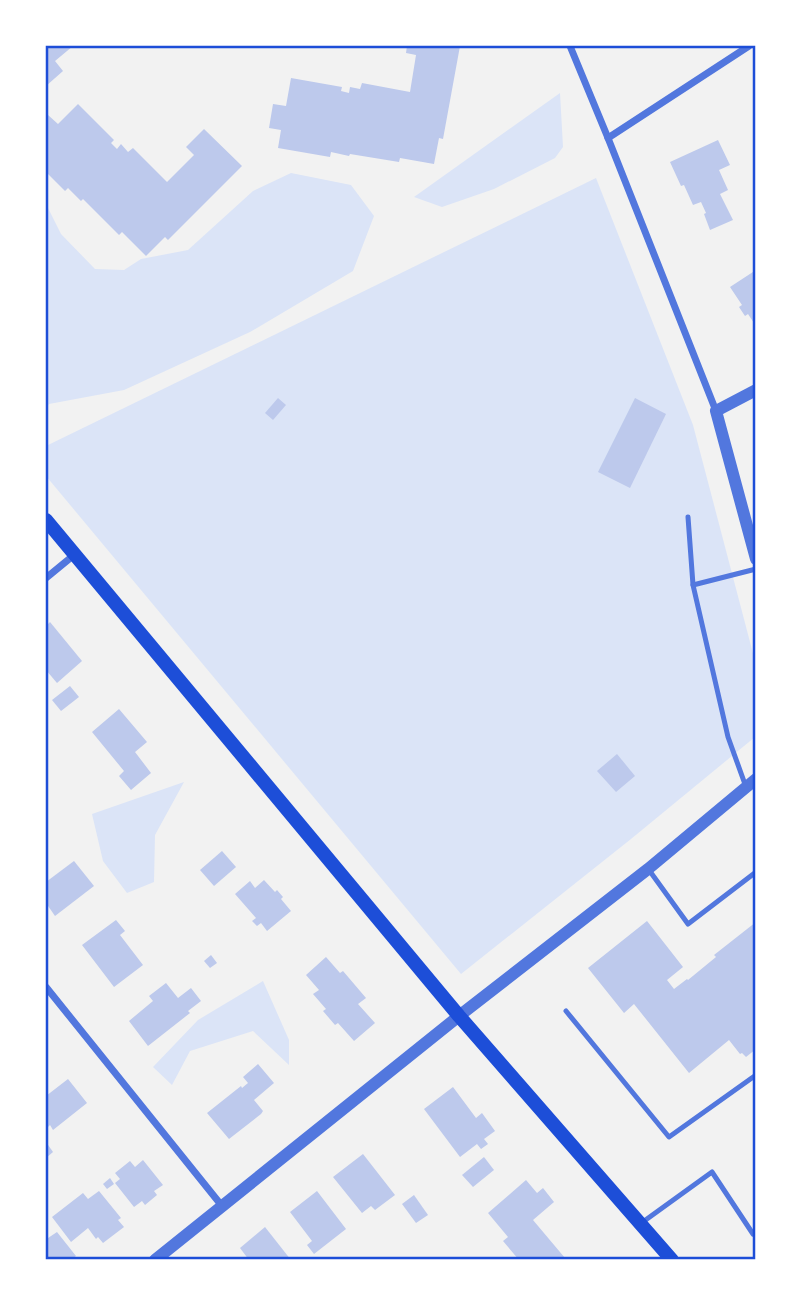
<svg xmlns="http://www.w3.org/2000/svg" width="801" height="1305" viewBox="0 0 801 1305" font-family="'Exo 2',sans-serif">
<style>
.green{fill:#dbe4f7}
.building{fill:#bdc9ec}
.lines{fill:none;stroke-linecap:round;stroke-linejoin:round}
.service{stroke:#5277de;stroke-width:5}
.minor{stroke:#5277de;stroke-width:7}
.tertiary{stroke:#5277de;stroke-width:12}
.secondary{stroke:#1d4ed8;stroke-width:14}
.neatline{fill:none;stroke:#1d4ed8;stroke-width:2.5}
</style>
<rect width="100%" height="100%" fill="#f2f2f2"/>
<g class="green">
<polygon points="560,93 563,147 555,158 494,189 442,207 414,197"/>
<polygon points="291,173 351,185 374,216 353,271 250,332 124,390 49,404 46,408 46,204 61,234 95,269 124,270 141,259 188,250 253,191"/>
<polygon points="596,178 693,425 755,661 755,737 631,839 461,974 46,476 46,446"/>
<polygon points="184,782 155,835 154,882 127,893 103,861 92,814"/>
<polygon points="263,981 289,1040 289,1065 253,1031 190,1051 172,1085 153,1067 198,1020"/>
</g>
<g class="building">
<polygon points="46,46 73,46 55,61 63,71 46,86"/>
<polygon points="407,46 460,46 443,139 439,138 434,164 400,158 399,162 350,154 349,156 331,152 330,157 278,148 281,130 269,128 273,104 286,106 291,78 342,87 341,91 349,93 350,87 360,89 362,83 410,92 416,55 406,53"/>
<polygon points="78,104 114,140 111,143 117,149 121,144 128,152 133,148 167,182 194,155 186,147 204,129 242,166 168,240 165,237 146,256 122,232 119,235 83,199 81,201 68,188 65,191 46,172 46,118 48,115 58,124"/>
<polygon points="718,140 730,165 719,170 728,190 720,194 733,220 710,230 704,214 706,213 701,202 693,205 684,185 681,186 670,162"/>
<polygon points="756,270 756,326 748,314 745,316 739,307 742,305 730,287"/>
<polygon points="278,398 286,405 273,420 265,413"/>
<polygon points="635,398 666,414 630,488 598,472"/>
<polygon points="50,622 82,661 57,683 46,670 46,626"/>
<polygon points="70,686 79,697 61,711 52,700"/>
<polygon points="119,709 147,742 135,752 151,773 131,790 119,776 124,771 92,732"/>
<polygon points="617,754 635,776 616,792 597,771"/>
<polygon points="222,851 236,867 214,886 200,870"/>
<polygon points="74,861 94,886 55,916 46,903 46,882"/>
<polygon points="264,880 275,892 277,890 283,897 281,899 291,911 267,931 261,923 257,926 252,921 256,918 235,894 250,881 255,888"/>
<polygon points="116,920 125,931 120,935 143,965 114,987 82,945"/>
<polygon points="647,921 683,967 667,980 674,989 687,979 688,980 716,957 714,955 756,922 756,1049 746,1057 742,1053 740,1054 729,1040 689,1073 634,1004 624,1013 588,968"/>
<polygon points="211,955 217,963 210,968 204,961"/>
<polygon points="326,957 340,973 343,971 366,998 358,1004 375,1023 354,1041 338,1023 335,1025 323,1011 326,1009 313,994 319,990 306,975"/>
<polygon points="166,983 178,998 191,988 201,1001 188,1011 190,1013 148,1046 129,1021 153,1001 149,996"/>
<polygon points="258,1064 274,1083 254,1100 263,1111 261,1114 229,1139 207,1113 241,1086 242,1088 248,1083 243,1077"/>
<polygon points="68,1079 87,1103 53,1130 50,1125 46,1129 46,1096"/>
<polygon points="453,1087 476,1118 482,1113 495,1131 484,1139 488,1144 481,1149 477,1144 460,1157 424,1109"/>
<polygon points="46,1142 53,1152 46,1158"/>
<polygon points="363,1154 395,1195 375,1210 371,1206 362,1213 333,1177"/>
<polygon points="484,1157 494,1170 473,1187 462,1175"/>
<polygon points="143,1160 163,1185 154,1191 157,1195 145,1205 142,1201 134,1207 115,1183 120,1179 115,1173 130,1161 135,1167"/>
<polygon points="110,1178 114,1184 107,1189 103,1184"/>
<polygon points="526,1180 537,1193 543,1188 554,1202 533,1220 565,1258 563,1260 526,1260 525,1258 519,1260 503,1241 508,1237 488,1213"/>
<polygon points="99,1191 121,1218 118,1220 124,1227 103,1243 98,1237 96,1239 88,1228 71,1242 52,1217 83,1193 88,1199"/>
<polygon points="317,1191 346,1229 314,1254 307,1245 312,1241 290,1212"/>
<polygon points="414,1195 428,1215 416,1223 402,1204"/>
<polygon points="265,1227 291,1260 249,1260 240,1248"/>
<polygon points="57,1232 76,1256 71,1260 46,1260 46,1235 48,1238"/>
</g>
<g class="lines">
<g class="service">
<polyline points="688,517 693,585"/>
<polyline points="746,787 728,737 693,585 756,569"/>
<polyline points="649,870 688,924 756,872"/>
<polyline points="566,1011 669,1137 756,1075"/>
<polyline points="640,1224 712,1172 753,1234"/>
</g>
<g class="minor">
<polyline points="570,46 608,138 716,411"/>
<polyline points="608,138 749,46"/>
<polyline points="46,578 74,555"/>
<polyline points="46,987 222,1206"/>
</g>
<g class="tertiary">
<polyline points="756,390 716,411 756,559"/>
<polyline points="155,1260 459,1016 648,869 756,779"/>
</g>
<polyline class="secondary" points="46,520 459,1016 672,1260"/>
</g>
<rect width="801" height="1305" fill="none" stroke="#ffffff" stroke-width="94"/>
<rect x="47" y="47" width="707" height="1211" class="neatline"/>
</svg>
